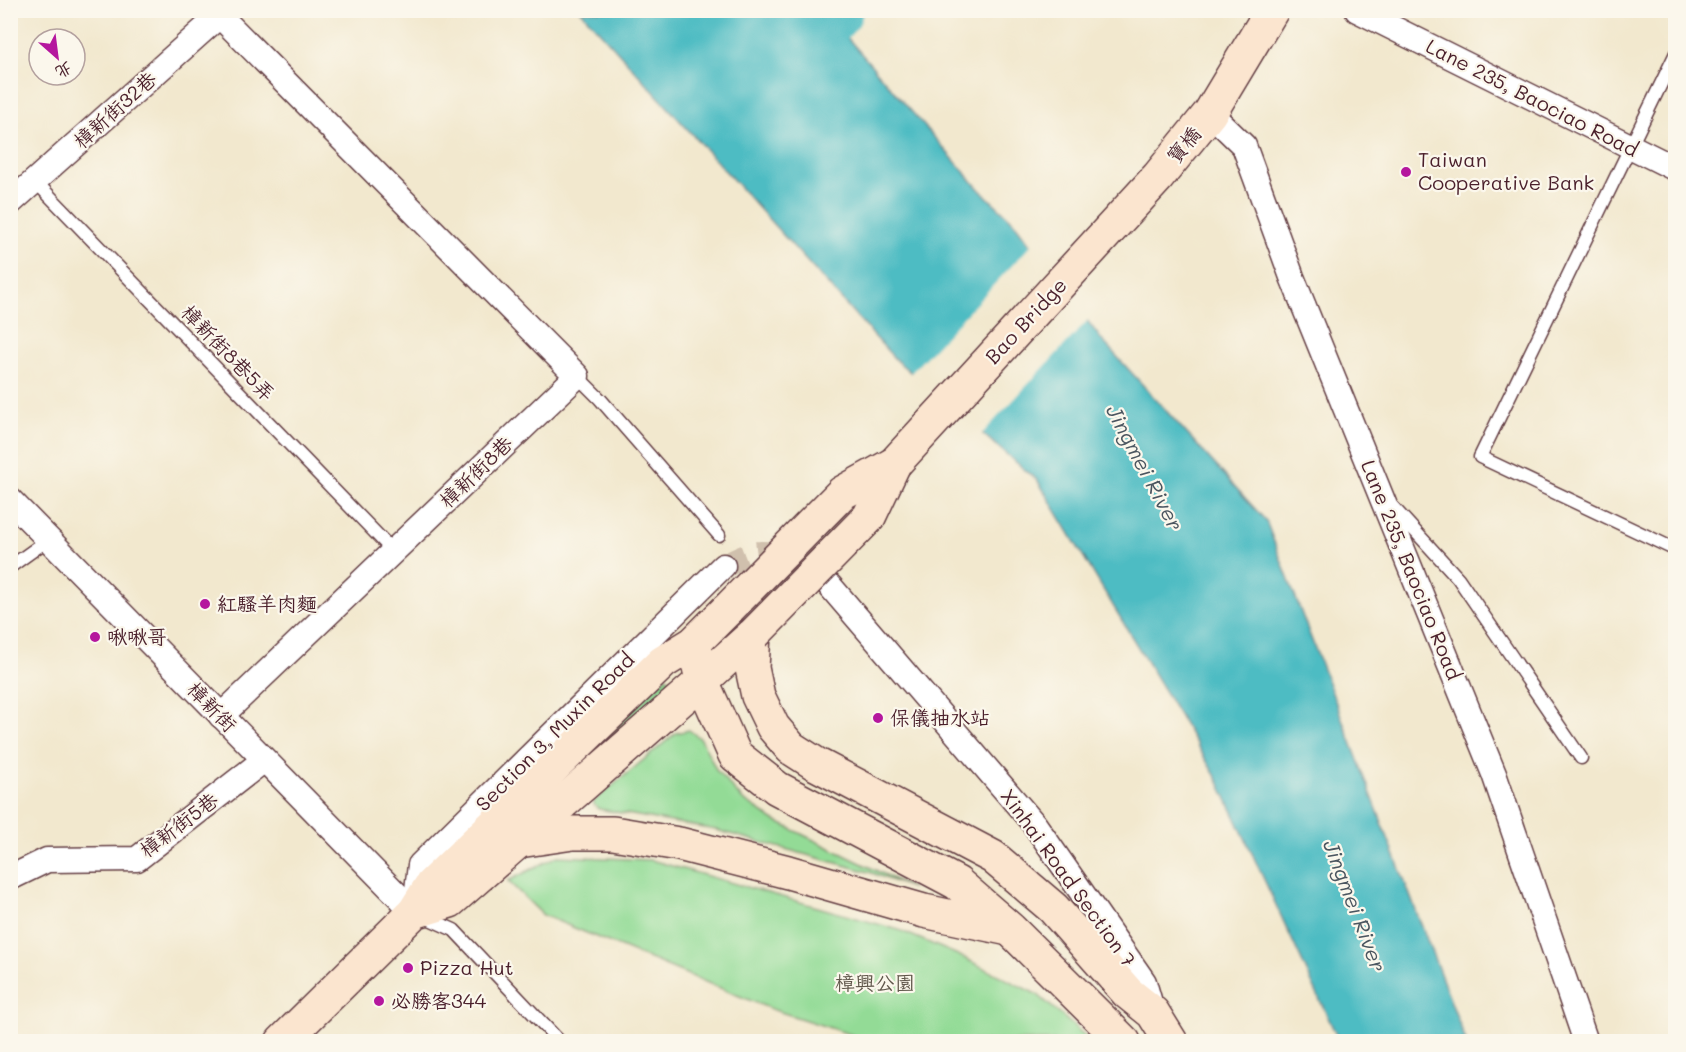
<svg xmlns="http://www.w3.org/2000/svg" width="1686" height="1052" viewBox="0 0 1686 1052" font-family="Mali,'LXGW WenKai TC',sans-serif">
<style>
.green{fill:#93db96;stroke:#6e7d60;stroke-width:1.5}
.water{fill:#4dbcc3;stroke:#4c6e77;stroke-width:1.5}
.pier{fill:#f2e8ce}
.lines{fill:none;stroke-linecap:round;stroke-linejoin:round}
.river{stroke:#4dbcc3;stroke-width:56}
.street-tunnel{stroke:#d0c0ad;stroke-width:24;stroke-dasharray:24 12;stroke-linecap:butt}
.lane-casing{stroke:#633d43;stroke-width:15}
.street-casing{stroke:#633d43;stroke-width:27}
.secondary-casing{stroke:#633d43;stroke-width:36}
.lane{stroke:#fff;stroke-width:12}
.street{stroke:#fff;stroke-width:24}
.secondary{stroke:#fbe5cf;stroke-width:33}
.secondary-bridge-casing{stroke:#633d43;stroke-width:36;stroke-linecap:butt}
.secondary-bridge{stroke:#fbe5cf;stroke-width:33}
.poi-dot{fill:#b5179e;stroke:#fbf7ec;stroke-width:2}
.labels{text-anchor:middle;stroke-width:4.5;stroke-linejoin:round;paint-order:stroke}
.street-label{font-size:20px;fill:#4a1f2b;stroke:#fbf7ec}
.poi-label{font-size:20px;fill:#4a1f2b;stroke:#fbf7ec;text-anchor:start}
.park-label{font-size:20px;fill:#60574b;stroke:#fbf7ec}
.water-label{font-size:21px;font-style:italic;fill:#4b5660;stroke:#fbf7ec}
</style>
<rect width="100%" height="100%" fill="#fbf7ec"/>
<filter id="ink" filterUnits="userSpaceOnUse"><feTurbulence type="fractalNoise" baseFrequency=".0167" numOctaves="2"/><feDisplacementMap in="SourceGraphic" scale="12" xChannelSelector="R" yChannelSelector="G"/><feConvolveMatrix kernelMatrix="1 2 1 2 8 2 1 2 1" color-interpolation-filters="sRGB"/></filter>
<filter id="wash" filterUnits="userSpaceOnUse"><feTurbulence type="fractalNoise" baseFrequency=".008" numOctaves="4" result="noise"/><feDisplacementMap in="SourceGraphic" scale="24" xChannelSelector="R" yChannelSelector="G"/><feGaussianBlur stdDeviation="1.35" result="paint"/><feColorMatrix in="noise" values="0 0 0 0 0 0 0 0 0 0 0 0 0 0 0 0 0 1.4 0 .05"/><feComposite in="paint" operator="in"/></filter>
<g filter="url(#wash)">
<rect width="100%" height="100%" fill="#f2e8ce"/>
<g class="green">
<polygon points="666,677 670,680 667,690 471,862"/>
<polygon points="689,730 701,739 717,771 743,800 775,821 912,888 869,872 716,830 599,809 594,805 594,801 676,733"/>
<polygon points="558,856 651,860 899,930 958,955 1038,995 1091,1041 871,1041 771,1009 543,915 508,881"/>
</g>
<polygon class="water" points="581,11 824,11 980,190 1012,220 1101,339 1266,521 1466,1041 1339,1041 1218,780 1038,481 895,359"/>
<polygon class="pier" points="1033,243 1089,319 980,436 909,375"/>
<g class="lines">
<polyline class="river" points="784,70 835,10"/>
</g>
</g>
<g filter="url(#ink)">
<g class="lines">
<path class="street-tunnel" d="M723,566C734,562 748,553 760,553C784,552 806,571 825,583"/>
<g class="lane-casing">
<g id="lane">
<polyline points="1676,53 1480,457 1676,550"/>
<polyline points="35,181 393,551"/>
<polyline points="577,376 600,399 719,535"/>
<polyline points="1393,507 1458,578 1581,758"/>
<polyline points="10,567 49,539"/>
<polyline points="423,916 454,930 560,1042"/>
</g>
</g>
<g class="street-casing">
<g id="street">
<polyline points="214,10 577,376 221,716"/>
<polyline points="1357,10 1676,169"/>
<polyline points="1210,113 1244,146 1292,277 1494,774 1586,1042"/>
<polyline points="10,203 219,16"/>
<polyline points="10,500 414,912"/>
<polyline points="830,586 1035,825 1144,982 1153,1013"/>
<polyline points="10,878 47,860 137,859 264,760"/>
<polyline points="415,907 420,865 723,566"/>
</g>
</g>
<g class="secondary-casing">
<g id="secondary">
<polyline points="894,464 1158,177 1210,113 1272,10"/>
<polyline points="754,634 752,668 758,696 773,727 791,748 816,764 993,857 1053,908 1128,993 1153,1013 1171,1042"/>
<polyline points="694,643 702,681 735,755 777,788 957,883 1010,929 1124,1042"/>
<polyline points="519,841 573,833 613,833 679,844 788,872 924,911 1009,929"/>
<polyline points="414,912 450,901 702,681 754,634"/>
<polyline points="282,1042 414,912 431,885 663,662 694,643 728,609"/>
</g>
</g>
<use href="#lane" class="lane"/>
<use href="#street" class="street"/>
<use href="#secondary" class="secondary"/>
<g class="secondary-bridge-casing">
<g id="secondary-bridge">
<polyline points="728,609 842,493 894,464"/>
<polyline points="754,634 869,517 894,464"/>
</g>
</g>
<use href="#secondary-bridge" class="secondary-bridge"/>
</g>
</g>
<g class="poi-dot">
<circle cx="1406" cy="172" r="6"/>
<circle cx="205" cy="604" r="6"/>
<circle cx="95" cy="637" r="6"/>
<circle cx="878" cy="718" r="6"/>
<circle cx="408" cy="968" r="6"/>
<circle cx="379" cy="1001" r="6"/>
</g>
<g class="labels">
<g class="street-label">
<text transform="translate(1532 98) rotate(27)" y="7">Lane 235, Baociao Road</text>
<text transform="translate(115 110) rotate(-42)" y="7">樟新街32巷</text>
<text transform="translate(1184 145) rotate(-51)" y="7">寶橋</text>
<text transform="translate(1026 321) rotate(-47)" y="7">Bao Bridge</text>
<text transform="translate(228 353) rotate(46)" y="7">樟新街8巷5弄</text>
<text transform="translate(476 472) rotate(-44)" y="7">樟新街8巷</text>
<text transform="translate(1411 570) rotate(68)" y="7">Lane 235, Baociao Road</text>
<text transform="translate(212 707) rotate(46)" y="7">樟新街</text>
<text transform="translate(555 732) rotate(-45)" y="7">Section 3, Muxin Road</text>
<text transform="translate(179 825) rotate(-37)" y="7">樟新街5巷</text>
<text transform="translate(1068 878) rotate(54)" y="7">Xinhai Road Section 7</text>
</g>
<g class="poi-label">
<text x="1418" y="167">Taiwan<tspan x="1418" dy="23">Cooperative Bank</tspan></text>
<text x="217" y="611">紅騷羊肉麵</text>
<text x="107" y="644">啾啾哥</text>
<text x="890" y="725">保儀抽水站</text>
<text x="420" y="975">Pizza Hut</text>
<text x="391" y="1008">必勝客344</text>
</g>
<g class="park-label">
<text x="875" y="990">樟興公園</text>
</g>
<g class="water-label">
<text transform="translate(1144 468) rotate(62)" y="7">Jingmei River</text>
<text transform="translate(1354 906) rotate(69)" y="7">Jingmei River</text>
</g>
</g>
<rect width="1686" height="1052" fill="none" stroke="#fbf7ec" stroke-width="36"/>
<g transform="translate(57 57) rotate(152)"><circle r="28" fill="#fbf7ec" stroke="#b4a19f" stroke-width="1.5"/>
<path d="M0-4.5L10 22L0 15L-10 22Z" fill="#b5179e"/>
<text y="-9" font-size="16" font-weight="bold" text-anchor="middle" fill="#4a1f2b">北</text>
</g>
</svg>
